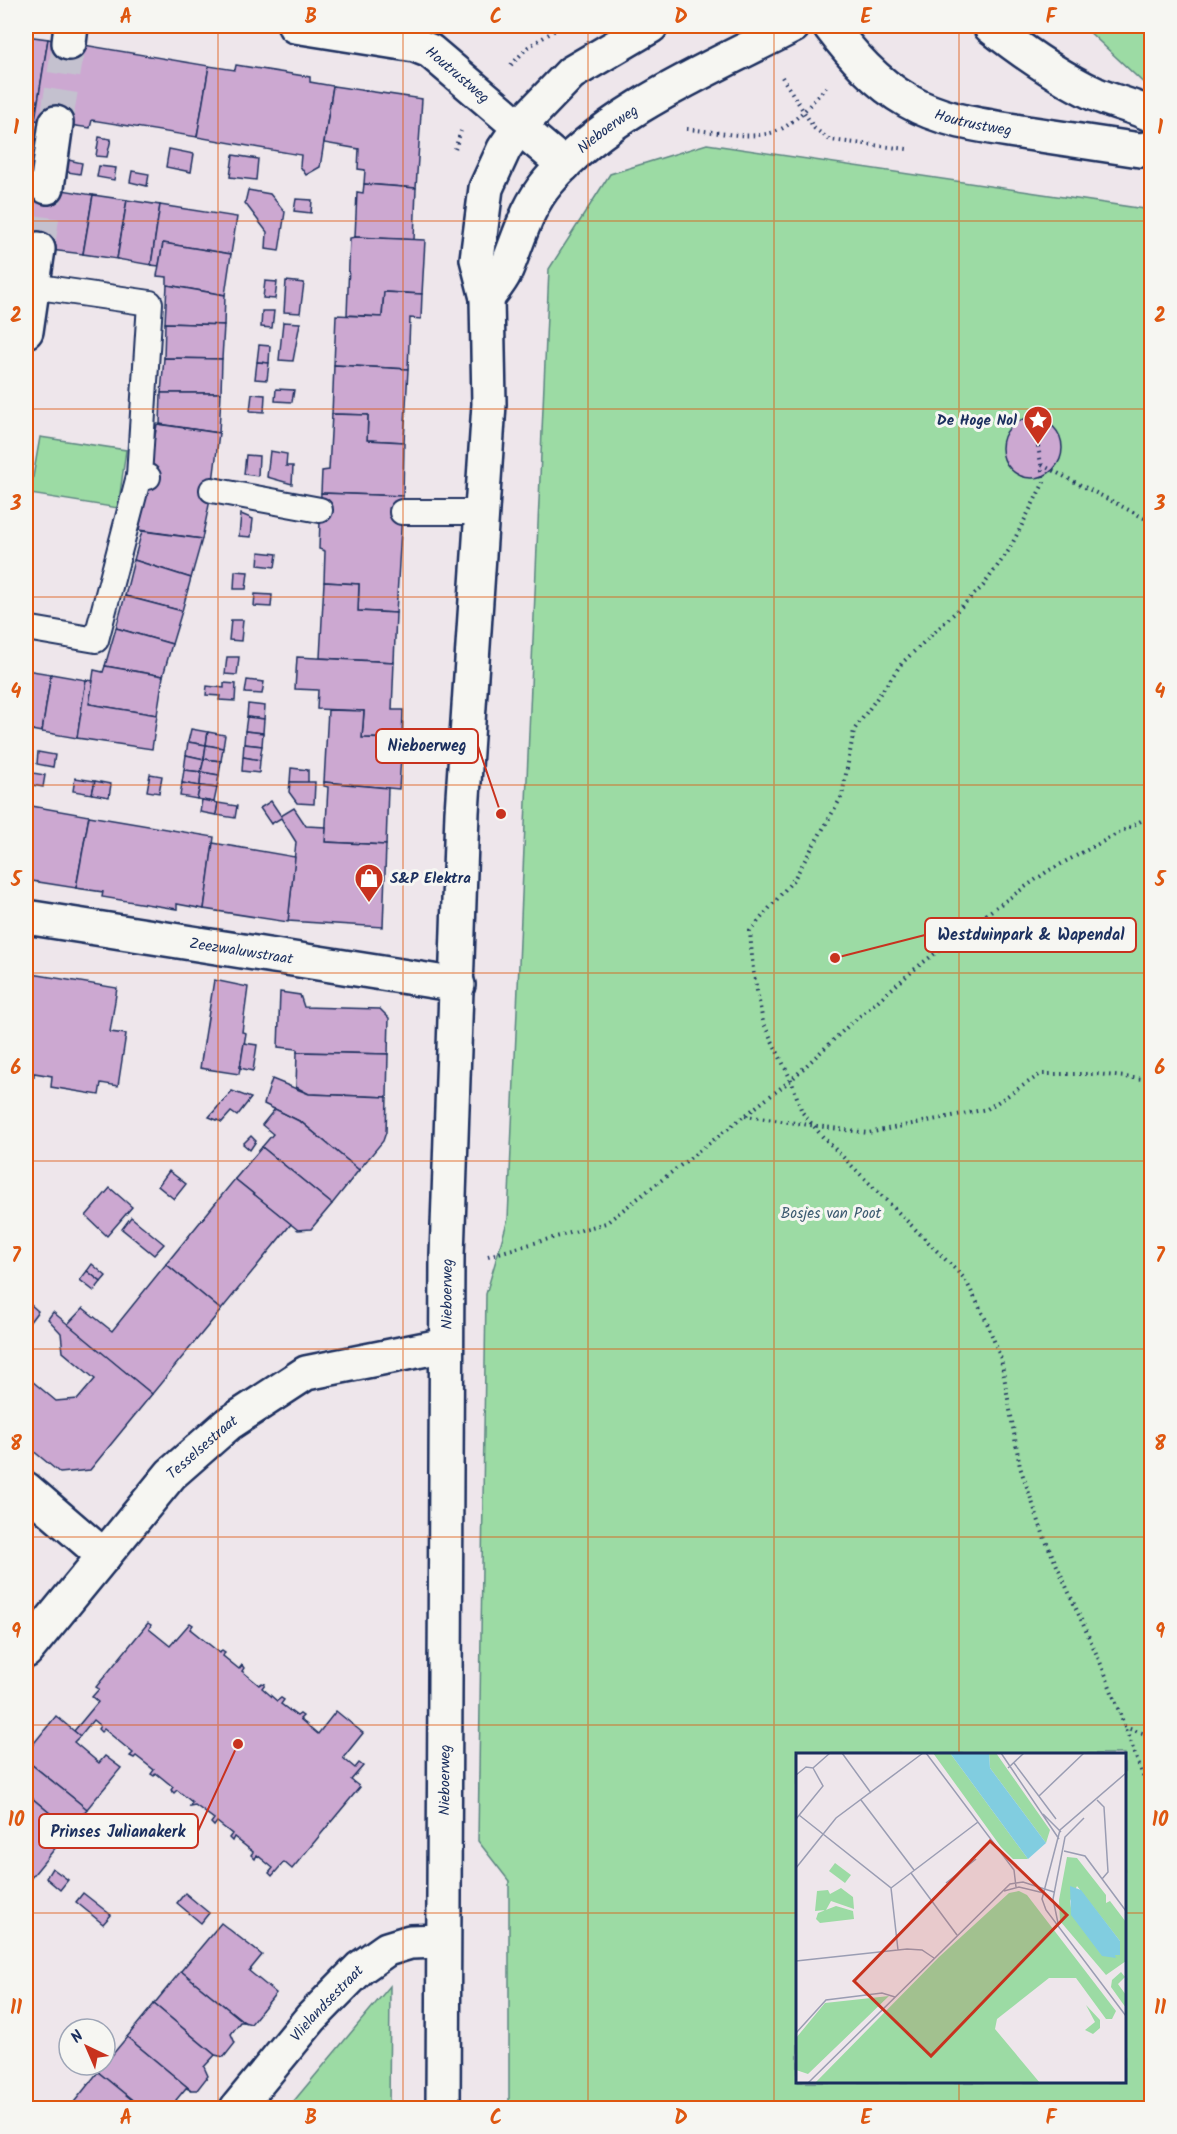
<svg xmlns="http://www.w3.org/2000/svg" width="1177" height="2134" viewBox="0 0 1177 2134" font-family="Kalam,sans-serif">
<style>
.green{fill:#9cdba4;stroke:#5c8581;stroke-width:1.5;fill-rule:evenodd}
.building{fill:#cca8d1;stroke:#1b2f5e;stroke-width:1.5}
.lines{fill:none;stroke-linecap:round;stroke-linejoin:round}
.minor-tunnel{stroke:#c4c1cf;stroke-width:33;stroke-dasharray:33 16;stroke-linecap:butt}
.service-casing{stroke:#1b2f5e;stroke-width:28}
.minor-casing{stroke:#1b2f5e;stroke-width:38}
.tertiary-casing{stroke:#1b2f5e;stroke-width:38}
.secondary-casing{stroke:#1b2f5e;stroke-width:38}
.path{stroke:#1b2f5e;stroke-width:4;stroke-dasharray:1.5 4.5;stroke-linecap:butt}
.service{stroke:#f6f6f2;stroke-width:24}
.minor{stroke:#f6f6f2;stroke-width:33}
.tertiary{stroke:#f6f6f2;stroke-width:33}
.secondary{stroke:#f6f6f2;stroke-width:33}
.grid{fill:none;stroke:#de5710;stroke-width:1.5;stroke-opacity:0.55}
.labels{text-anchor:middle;stroke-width:6;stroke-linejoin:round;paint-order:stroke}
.street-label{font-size:15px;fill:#1b2f5e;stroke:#f6f6f2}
.poi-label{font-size:15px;font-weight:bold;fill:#1b2f5e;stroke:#f6f6f2;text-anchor:end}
.park-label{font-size:15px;fill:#3b5a70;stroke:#f6f6f2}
.inset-road{fill:none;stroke:#9a9db3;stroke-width:1.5}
.view{fill:#c8321e;fill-opacity:0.15;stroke:#c8321e;stroke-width:3}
.inset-edge{fill:none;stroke:#1b2f5e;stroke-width:3}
.leader{fill:none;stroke:#c8321e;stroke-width:2}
.callout-dot{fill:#c8321e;stroke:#f6f6f2;stroke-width:2}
.callout{fill:#f6f6f2;stroke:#c8321e;stroke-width:2}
.callout-label{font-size:16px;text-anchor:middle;font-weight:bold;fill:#1b2f5e}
.neatline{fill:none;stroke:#de5710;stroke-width:2}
.grid-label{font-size:20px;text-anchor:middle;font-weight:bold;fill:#de5710}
</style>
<rect width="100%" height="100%" fill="#eee6eb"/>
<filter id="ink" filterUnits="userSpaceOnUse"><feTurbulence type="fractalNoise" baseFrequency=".0167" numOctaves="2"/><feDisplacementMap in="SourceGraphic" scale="12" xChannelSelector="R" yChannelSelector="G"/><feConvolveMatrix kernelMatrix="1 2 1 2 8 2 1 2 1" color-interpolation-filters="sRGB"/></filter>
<g filter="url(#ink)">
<g class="green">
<polygon points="1083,26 1151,26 1151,90"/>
<path d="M707,144L1151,210V2108H509V1881L478,1841L486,1294L508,1219L549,269L610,174ZM798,1754H1124V2082H798Z"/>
<polygon points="40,437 126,450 118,508 30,494"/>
<polygon points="390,1986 389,2108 288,2108"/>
</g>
<g class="building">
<polygon points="26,36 48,39 35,120 26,118"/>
<polygon points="48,39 209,66 197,137 92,120 90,128 35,120"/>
<polygon points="236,65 310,77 310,82 333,86 320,167 306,175 300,166 301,155 197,137 209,66 235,70"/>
<polygon points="333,86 422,99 416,188 364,184 365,170 358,169 359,149 324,143"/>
<polygon points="99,137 111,139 107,157 96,156"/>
<polygon points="169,149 194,154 191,172 166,167"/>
<polygon points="233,155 258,159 256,180 230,177"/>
<polygon points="64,159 82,163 80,174 61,171"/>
<polygon points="99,166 116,168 114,180 97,177"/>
<polygon points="132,171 149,174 147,186 130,182"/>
<polygon points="26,184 93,195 83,254 26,247"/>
<polygon points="364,184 416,188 414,240 355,237 357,192 363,193"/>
<polygon points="248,190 270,194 285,212 279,251 266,249 267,232 245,203"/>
<polygon points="93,195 127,200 117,259 83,254"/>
<polygon points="296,199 312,200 311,213 294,211"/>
<polygon points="127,200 160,205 151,265 117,259"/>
<polygon points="160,205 237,217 231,254 163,243 159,266 151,265"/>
<polygon points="355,237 425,240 422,294 384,292 382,317 347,315 350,238"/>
<polygon points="163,243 231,254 225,295 167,285 167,277 157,276"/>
<polygon points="265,281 277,282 275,299 263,298"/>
<polygon points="286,281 304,283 300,313 284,312"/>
<polygon points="167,285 225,295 224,325 165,323"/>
<polygon points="384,292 422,294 421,319 410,318 408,369 334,365 336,315 382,317"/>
<polygon points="262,311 274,311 272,328 261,327"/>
<polygon points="283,322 300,323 293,361 279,360"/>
<polygon points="165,323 224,325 222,359 164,358"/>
<polygon points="259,345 270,346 269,363 257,362"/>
<polygon points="164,358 222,359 221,393 161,393"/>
<polygon points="257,362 269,363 267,380 255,379"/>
<polygon points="334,365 408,369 404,442 367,440 368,415 332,414"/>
<polygon points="276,389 294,390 292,402 275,401"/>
<polygon points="161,393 221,393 219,433 160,424"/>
<polygon points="252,394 265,395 264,412 250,411"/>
<polygon points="332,414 368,415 367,440 404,442 403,496 321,493 322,471 329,470"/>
<circle cx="1032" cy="448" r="30"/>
<polygon points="157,424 219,433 212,490 202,539 139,530"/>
<polygon points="270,451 287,454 286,466 293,466 292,484 267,477"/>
<polygon points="246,455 259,456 258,476 244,474"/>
<polygon points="321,493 403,496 396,613 358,611 359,584 324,582 325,551 319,549"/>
<polygon points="241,514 253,519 251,537 239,536"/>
<polygon points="142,531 202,539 191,578 134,560"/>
<polygon points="259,552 277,554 275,567 258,565"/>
<polygon points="134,560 191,578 182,611 125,596"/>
<polygon points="235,571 248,572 246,589 234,589"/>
<polygon points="324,582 359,584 358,611 396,613 394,662 320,658"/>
<polygon points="255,594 272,595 271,607 254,606"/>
<polygon points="125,596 182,611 172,644 116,628"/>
<polygon points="231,620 243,620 241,641 229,640"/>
<polygon points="116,628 172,644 163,676 105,666"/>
<polygon points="227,657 239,657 237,675 225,674"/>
<polygon points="297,657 394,662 392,710 403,710 402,739 362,738 364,711 317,709 318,690 295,689"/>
<polygon points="105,666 163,676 157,715 89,704 94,670 103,672"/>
<polygon points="26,670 51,674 42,732 26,729"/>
<polygon points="51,674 86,680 77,738 42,732"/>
<polygon points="86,680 93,681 89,704 157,715 152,749 77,738"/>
<polygon points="247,680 264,682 262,694 245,693"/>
<polygon points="224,683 236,684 235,701 219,700 220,696 206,695 207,686 224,688"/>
<polygon points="248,704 265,706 264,719 247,717"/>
<polygon points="328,710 364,711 362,738 402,739 399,789 324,782"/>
<polygon points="247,717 264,719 263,733 245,731"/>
<polygon points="191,729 208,732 206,745 188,742"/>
<polygon points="245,731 263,733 262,746 244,744"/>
<polygon points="208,732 225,735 223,748 206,745"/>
<polygon points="188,742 206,745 204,759 186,755"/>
<polygon points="244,744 262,746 260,760 243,757"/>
<polygon points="206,745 223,748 221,761 204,759"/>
<polygon points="38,752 55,755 53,767 37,764"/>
<polygon points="186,755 204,759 201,772 184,770"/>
<polygon points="243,757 260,760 259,773 242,771"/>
<polygon points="204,759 221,761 219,775 201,772"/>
<polygon points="291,768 308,770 308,783 290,782"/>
<polygon points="184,770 201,772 200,786 182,783"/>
<polygon points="27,772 45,775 43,787 26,784"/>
<polygon points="201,772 219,775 217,788 200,786"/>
<polygon points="150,774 162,776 159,793 147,791"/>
<polygon points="75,778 95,781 92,794 73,791"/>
<polygon points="95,781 111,784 109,797 92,794"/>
<polygon points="290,782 315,782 314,804 297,803 289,792"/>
<polygon points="324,782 388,788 386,845 325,842 328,787 324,786"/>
<polygon points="182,783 200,786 197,799 180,796"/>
<polygon points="200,786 217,788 214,802 197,799"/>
<polygon points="202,800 218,803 216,815 200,812"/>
<polygon points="271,801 281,816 294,808 306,826 326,827 325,842 386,845 383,927 288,921 296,842 281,818 271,824 260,808"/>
<polygon points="218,803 237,806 235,818 216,815"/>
<polygon points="26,805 89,816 76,888 26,880"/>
<polygon points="89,816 214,837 204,909 177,904 177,909 102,897 103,892 76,888"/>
<polygon points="213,843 295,857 288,922 204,909"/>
<polygon points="26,973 117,988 110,1032 126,1034 118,1086 101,1083 99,1095 51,1087 52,1076 34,1073 34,1077 26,1075"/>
<polygon points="214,980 248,987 242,1032 246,1033 239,1074 200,1068"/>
<polygon points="280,992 300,995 304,1007 380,1009 389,1018 388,1054 297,1052 297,1049 278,1047"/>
<polygon points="244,1043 257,1045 253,1071 240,1068"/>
<polygon points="297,1052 388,1054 387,1097 309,1094 296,1087"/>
<polygon points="272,1079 309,1094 387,1097 386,1132 383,1141 359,1170 301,1122 264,1104"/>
<polygon points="232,1091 251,1098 237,1116 231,1112 222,1122 209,1117"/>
<polygon points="275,1109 301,1122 359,1170 332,1204 262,1147 273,1134 262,1125"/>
<polygon points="251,1136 256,1141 250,1150 243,1144"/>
<polygon points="262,1147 332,1204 311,1229 298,1230 235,1179"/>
<polygon points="169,1171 186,1184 174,1199 158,1186"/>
<polygon points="235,1179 291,1224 221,1310 166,1264"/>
<polygon points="110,1188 132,1207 107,1236 86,1216"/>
<polygon points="131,1217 164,1244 154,1255 122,1229"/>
<polygon points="92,1264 106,1276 101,1282 87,1271"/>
<polygon points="166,1264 221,1310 152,1394 67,1325 83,1308 112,1331"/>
<polygon points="87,1271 101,1282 94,1291 80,1280"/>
<polygon points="31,1305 38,1311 26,1327 26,1312"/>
<polygon points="53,1312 152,1394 90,1470 60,1473 26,1445 26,1376 56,1401 78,1399 95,1379 63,1352 61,1333 48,1319"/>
<polygon points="148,1623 151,1625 149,1629 170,1646 190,1623 193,1625 190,1629 220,1653 222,1650 225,1652 223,1656 239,1669 242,1665 244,1668 242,1671 259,1685 262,1683 265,1684 262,1688 277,1701 281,1698 284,1700 281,1704 297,1716 300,1714 303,1716 300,1719 318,1734 336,1711 363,1733 343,1758 355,1768 359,1763 363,1766 351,1780 360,1787 292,1869 284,1862 272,1876 269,1873 273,1868 257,1855 255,1859 251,1855 253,1852 234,1837 232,1841 229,1838 232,1834 217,1822 214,1826 211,1823 214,1819 195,1805 190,1806 192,1802 177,1790 174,1793 171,1790 173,1787 156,1773 154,1776 151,1774 154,1770 136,1756 134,1758 130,1756 133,1753 104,1729 101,1732 98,1729 100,1726 93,1720 80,1736 74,1731 98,1702 92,1697 99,1689 96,1687"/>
<polygon points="56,1716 80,1736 74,1742 99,1763 105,1756 121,1768 87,1809 26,1760 26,1753"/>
<polygon points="26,1760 87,1809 70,1830 26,1793"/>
<polygon points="26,1793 70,1830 26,1884"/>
<polygon points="52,1868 68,1880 60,1890 46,1878"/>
<polygon points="83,1893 111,1915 103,1924 76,1902"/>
<polygon points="185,1893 209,1913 201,1923 177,1903"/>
<polygon points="221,1923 262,1955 249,1971 276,1993 251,2024 244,2022 181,1971"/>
<polygon points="181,1971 244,2022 240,2022 231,2034 235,2043 224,2057 215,2055 154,2004"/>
<polygon points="154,2004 215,2055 204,2067 208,2076 197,2090 191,2090 127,2037"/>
<polygon points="127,2037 191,2090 186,2088 176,2100 181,2108 142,2108 98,2072"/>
<polygon points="98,2072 142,2108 73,2108 71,2106"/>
</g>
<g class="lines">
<g class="minor-tunnel">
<polyline points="56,123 69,43"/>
<polyline points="38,249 47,187"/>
</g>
<g class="service-casing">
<g id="service">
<polyline points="32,286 150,303 139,476 148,477"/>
<polyline points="212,490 320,510"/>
<polyline points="402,512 482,512"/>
<polyline points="26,628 96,640 139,476"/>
</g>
</g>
<g class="minor-casing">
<g id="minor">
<path id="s1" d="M295,26L415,45L430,51L564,165"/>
<polyline points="69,43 71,26"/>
<polyline points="47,187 56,123"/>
<polyline points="26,331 38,249"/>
<path id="s2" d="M26,917L458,985"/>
<polyline points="26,1489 104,1556"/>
<path id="s3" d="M26,1651L171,1474L228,1424L306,1373L446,1345"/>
<path id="s4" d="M237,2108L311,2018L360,1968L387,1949L410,1942L443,1941"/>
</g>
</g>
<g class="tertiary-casing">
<g id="tertiary">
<path id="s5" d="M487,298C493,290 501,281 505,272C519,240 525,209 548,182C608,110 712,68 793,26"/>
<path id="s6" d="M443,2108L447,1256L462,812L489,404L487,298L477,259L486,188L504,149L519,127L571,73L651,26"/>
</g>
</g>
<g class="secondary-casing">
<g id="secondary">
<path id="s7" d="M830,26C852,55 876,83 908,101C944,122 987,126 1027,133C1065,139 1102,144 1140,150L1152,148"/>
<path d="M990,26C1023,52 1057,76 1095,94C1113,102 1134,106 1152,115"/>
</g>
</g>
<g class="path">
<polyline points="511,65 528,47 562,26"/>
<polyline points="782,77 814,128 830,140 907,149"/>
<path d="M687,129C716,131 757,143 783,128C800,118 813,101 827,86"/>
<polyline points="455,149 461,131"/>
<polyline points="1038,446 1044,482 1009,550 983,586 902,663 854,730 842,796 794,879 750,931 753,970 763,1022 791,1080 802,1112 822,1136 965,1279 986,1320 1001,1359 1020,1467 1045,1539 1104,1671 1152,1800"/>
<polyline points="1042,465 1152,522"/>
<polyline points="745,1116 868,1133 987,1109 1041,1074 1097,1074 1152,1080"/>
<polyline points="488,1256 606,1223 791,1080 846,1028 916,968 985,915 1048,871 1152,815"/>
<polyline points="1124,1727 1145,1734 1152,1733"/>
<polyline points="1144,1773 1152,1755"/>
</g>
<use href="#service" class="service"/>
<use href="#minor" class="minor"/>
<use href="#tertiary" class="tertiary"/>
<use href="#secondary" class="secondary"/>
</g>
</g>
<path class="grid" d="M218,26V2108M403,26V2108M588,26V2108M774,26V2108M959,26V1754M26,221H1152M26,409H1152M26,597H1152M26,785H1152M26,973H1152M26,1161H1152M26,1349H1152M26,1537H1152M26,1725H1152M26,1913H798M1124,1913H1152M959,2082V2108"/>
<defs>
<g id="sight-pin" transform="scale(1.5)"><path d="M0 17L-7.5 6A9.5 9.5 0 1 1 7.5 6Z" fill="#c8321e" stroke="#f6f6f2"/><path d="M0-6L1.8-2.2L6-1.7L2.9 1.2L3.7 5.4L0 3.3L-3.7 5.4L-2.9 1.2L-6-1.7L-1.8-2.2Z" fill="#fff"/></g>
<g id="shop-pin" transform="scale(1.5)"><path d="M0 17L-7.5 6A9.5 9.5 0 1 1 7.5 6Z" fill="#c8321e" stroke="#f6f6f2"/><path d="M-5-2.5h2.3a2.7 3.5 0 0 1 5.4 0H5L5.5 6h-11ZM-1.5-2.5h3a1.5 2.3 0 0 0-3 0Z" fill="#fff"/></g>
</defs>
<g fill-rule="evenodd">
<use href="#sight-pin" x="1038" y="420"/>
<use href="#shop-pin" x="369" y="878"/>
</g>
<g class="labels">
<g class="street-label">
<text dy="5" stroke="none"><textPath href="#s1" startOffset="174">Houtrustweg</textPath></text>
<text dy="5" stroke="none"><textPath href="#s7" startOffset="178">Houtrustweg</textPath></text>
<text dy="5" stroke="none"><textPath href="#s5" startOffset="212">Nieboerweg</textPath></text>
<text dy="5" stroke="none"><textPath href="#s2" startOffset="218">Zeezwaluwstraat</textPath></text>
<text dy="5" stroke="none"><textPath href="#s6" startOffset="814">Nieboerweg</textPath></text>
<text dy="5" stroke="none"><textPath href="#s3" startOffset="270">Tesselsestraat</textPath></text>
<text dy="5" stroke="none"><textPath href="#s6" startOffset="328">Nieboerweg</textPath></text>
<text dy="5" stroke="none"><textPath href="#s4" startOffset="138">Vlielandsestraat</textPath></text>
</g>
<g class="poi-label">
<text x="1017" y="425">De Hoge Nol</text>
<text x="390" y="883" text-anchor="start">S&amp;P Elektra</text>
</g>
<g class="park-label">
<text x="831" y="1218">Bosjes van Poot</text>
</g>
</g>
<g transform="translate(796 1753)">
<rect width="330" height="330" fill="#eee6eb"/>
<path d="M137,0H154L232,106H217L205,94ZM193,0H200L254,77L250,90L194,15ZM271,104L281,105L310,142V150L314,148L330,169V208L310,222L264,168L263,147ZM281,133L324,188L318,203L306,202L276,162L274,148ZM39,110L55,122L49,130L33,118ZM45,135L57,144L58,156L35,148L30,157L19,158L21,138L32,137L34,141ZM223,138L231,142L320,258L316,266H310L280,225H253L201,266L199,276L244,330H19L143,204L213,140ZM40,153L57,158L58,166L24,170L20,166L22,160ZM325,219L329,224L322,231L330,242V255L315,234L316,227ZM93,243L12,321L0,317V285L29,250ZM290,252L304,267V275L297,281L289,277L299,269Z" fill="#9cdba4" fill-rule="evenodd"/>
<path d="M154,0H193L194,15L250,90L232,106ZM274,133L285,137L324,188V202H319L320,205L306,203L275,162Z" fill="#81cde0"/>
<path class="inset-road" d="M46,0L75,40M130,0L218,117L220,134M205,0L263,86M218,10L260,66M212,15L228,0M330,20L264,77L246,146L250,157L330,263M0,22L10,14L17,15L34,0M243,43L288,0M65,47L118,117M301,47L308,54L312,119L306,126M247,61L265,79M3,62L95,135L102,197M0,66L27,33L17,15M268,98L289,103L330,158M0,115L40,65L127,0M115,120L161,182M150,130L180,106M95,135L182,69M208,138L223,134L248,140M262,170L257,146L269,84L288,65M0,208L111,196L126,197L138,205M0,280L30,247L86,240L99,244M12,330L214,131L227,129L258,139"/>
<path class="view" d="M194,88L271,162L135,303L58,228Z"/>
<rect width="330" height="330" class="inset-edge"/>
</g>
<path class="leader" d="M501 814L478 746M835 958L925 935M238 1744L198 1831"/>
<g class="callout-dot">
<circle cx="501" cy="814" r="6"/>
<circle cx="835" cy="958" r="6"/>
<circle cx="238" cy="1744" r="6"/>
</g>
<g class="callout">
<rect x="376" y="729" width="102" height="34" rx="6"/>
<rect x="925" y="918" width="211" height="34" rx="6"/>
<rect x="39" y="1814" width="159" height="34" rx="6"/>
</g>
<g class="callout-label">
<text x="427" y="751">Nieboerweg</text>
<text x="1031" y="940">Westduinpark &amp; Wapendal</text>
<text x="118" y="1837">Prinses Julianakerk</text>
</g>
<rect width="1177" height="2134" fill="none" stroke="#f6f6f2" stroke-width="66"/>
<g transform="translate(87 2047) rotate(316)"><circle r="28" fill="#f6f6f2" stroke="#9ea6b7" stroke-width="1.5"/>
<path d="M0-4.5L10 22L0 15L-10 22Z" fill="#c8321e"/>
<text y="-9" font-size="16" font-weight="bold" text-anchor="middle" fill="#1b2f5e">N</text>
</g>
<rect x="33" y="33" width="1111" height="2068" class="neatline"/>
<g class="grid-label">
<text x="126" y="23">A</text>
<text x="311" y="23">B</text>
<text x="496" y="23">C</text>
<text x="681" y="23">D</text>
<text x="866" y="23">E</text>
<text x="1051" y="23">F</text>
<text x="16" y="134">1</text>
<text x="1160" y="134">1</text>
<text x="16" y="322">2</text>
<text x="1160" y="322">2</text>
<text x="16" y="510">3</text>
<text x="1160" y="510">3</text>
<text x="16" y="698">4</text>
<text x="1160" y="698">4</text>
<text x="16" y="886">5</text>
<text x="1160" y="886">5</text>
<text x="16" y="1074">6</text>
<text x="1160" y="1074">6</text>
<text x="16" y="1262">7</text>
<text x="1160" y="1262">7</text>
<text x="16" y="1450">8</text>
<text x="1160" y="1450">8</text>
<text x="16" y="1638">9</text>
<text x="1160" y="1638">9</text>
<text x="16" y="1826">10</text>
<text x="1160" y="1826">10</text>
<text x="16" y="2014">11</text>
<text x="1160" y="2014">11</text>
<text x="126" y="2124">A</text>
<text x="311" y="2124">B</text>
<text x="496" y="2124">C</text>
<text x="681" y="2124">D</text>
<text x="866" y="2124">E</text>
<text x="1051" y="2124">F</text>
</g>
</svg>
